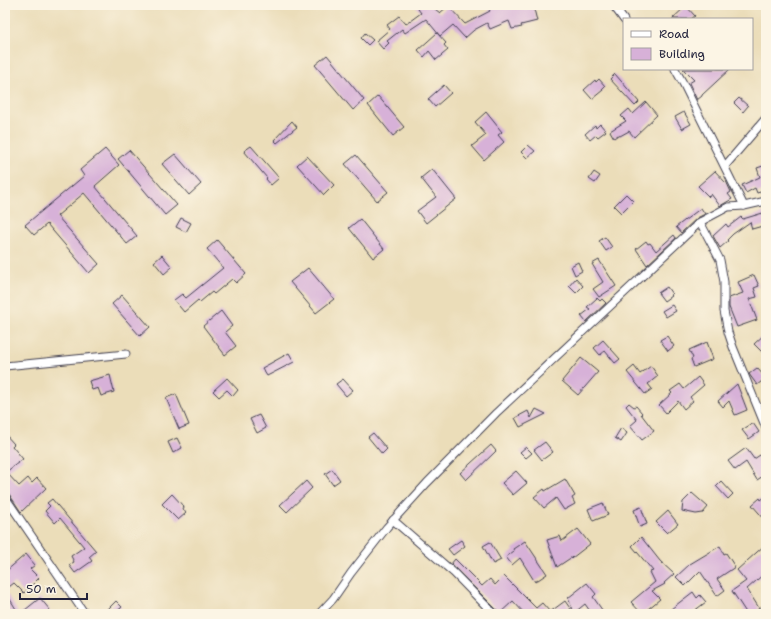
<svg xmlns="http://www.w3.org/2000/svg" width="771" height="619" viewBox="0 0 771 619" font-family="'Shantell Sans',sans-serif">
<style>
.building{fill:#d7b1d8}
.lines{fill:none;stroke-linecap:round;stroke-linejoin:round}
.street-casing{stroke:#403e4e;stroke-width:9}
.street{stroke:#fff;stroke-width:7}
</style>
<rect width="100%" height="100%" fill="#fcf5e5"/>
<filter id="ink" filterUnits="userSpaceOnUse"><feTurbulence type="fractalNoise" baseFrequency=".025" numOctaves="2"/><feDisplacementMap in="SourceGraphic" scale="8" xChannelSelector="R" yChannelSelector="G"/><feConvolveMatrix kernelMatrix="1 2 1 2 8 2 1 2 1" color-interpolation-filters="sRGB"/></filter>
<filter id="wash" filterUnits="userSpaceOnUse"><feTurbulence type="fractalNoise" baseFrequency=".012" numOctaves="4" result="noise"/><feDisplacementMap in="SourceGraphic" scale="16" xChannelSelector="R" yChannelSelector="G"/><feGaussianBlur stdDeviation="0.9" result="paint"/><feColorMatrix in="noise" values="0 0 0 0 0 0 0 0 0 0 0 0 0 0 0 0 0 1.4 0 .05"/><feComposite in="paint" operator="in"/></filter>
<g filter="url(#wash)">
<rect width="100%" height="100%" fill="#ebddb9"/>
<g id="blocks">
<g class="building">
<polygon points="415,5 430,5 440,13 448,6 465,24 490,11 487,5 496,5 497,8 505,5 533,5 537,21 521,25 522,27 512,29 509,21 490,29 487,23 474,30 465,38 453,25 440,36 426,19 405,33 402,29 387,41 389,43 383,49 376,41 390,29 387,25 399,16 406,24 421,13"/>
<polygon points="686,6 695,16 691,19 672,19"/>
<polygon points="365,33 373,40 368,45 361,38"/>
<polygon points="437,33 446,43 444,45 448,50 436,60 429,51 424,57 418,50"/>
<polygon points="327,55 364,100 353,110 315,65"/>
<polygon points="683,69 730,69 702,95 702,96 697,100 689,83 694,80"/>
<polygon points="615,74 639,102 635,106 610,79"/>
<polygon points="599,79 605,86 602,89 603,90 592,99 584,90 595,80 596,82"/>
<polygon points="444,85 451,93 435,107 428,99"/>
<polygon points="378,96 404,127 393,136 368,105"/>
<polygon points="739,98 748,106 743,112 734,103"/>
<polygon points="646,102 657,115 634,137 629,131 620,136 618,135 614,138 610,131 626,121 621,116 629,109 633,114"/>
<polygon points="486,112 502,132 498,135 504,142 484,160 472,146 486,135 475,122"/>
<polygon points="684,112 691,124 682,129 675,117"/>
<polygon points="292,121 297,127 277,143 274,140"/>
<polygon points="600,124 606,131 598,137 596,135 590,140 585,134 595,125 596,128"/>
<polygon points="528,145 535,151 527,158 521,152"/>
<polygon points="251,146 279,178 271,185 266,179 267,178 244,151"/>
<polygon points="105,149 119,165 95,186 137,236 127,244 84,193 57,216 99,264 89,273 47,224 34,235 25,225 84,176 80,170"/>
<polygon points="129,150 177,205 165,215 118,159"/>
<polygon points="175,154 201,184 189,195 162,164"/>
<polygon points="356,155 388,192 377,201 345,164"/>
<polygon points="307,156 334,185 324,195 297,165"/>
<polygon points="766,165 766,190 757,193 755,188 746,193 742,185 760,177 757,168"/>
<polygon points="432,169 456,199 426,223 417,211 436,197 421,178"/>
<polygon points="715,171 725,182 726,181 731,192 728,194 732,199 720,206 711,194 709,197 698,186"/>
<polygon points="594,172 600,176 595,183 589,179"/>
<polygon points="626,194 633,201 621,213 614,206"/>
<polygon points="701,208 705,214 697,218 681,233 676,227"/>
<polygon points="766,212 766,225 752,229 750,222 733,234 727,240 728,241 720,248 713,236 726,224 728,227 741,217 743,219"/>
<polygon points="181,218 191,223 186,232 176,227"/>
<polygon points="360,219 384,249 373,258 349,228"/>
<polygon points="674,235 676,238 647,265 636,249 646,241 648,244 650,243 656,251"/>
<polygon points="605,237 612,247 606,251 599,241"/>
<polygon points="217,240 246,274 236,283 232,279 214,294 212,292 200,302 198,300 184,312 174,300 182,294 186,298 223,268 207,249"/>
<polygon points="162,255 172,267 164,274 154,262"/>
<polygon points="599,260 616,286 599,297 593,289 603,282 592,264"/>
<polygon points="578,262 582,271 575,275 571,266"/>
<polygon points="308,268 334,299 316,313 290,282"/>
<polygon points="754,275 759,286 754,288 757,297 749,299 757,320 737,327 729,307 729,298 743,293 738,282"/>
<polygon points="576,278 583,286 576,293 569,286"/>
<polygon points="667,287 672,294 670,295 671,296 664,301 658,293"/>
<polygon points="122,295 150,327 140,336 112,304"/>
<polygon points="597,298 600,301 602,299 606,303 586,322 581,316 590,309 587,307"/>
<polygon points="672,305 676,311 666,317 662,311"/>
<polygon points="221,311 232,326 225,332 236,346 225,355 203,326"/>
<polygon points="766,333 766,356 754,344"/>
<polygon points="667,336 674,346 668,351 660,340"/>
<polygon points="603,340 620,359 615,363 605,351 600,355 594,348"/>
<polygon points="707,342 713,359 694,367 691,359 693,358 689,350"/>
<polygon points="289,353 294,362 267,376 262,368"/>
<polygon points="581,358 598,372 578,395 562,381"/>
<polygon points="634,366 640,374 651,366 658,376 648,384 652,389 645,394 627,372"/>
<polygon points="757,368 766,378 757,385 749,374"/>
<polygon points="110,375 114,392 101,396 98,388 92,390 89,381"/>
<polygon points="698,377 704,385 690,397 693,401 684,409 678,401 666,413 659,405 672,393 670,391 680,384 684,389"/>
<polygon points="227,378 238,390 233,396 227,390 219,397 213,391"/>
<polygon points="343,379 353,390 346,396 336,384"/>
<polygon points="737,384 747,410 735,415 729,401 723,407 718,401"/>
<polygon points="176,394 189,425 179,429 166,398"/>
<polygon points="629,403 634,407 636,406 642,413 641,414 654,431 642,440 630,426 637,420 626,406"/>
<polygon points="536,409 546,414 520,427 515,418 528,411 531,418"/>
<polygon points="259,415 266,428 257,433 250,419"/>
<polygon points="753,423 759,432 749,439 742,430"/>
<polygon points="621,428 627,433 621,442 615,438"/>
<polygon points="373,433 387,449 382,454 368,437"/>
<polygon points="5,434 14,444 12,446 23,459 6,472 19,486 28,478 32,483 37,478 46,488 21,512 9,494 5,492"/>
<polygon points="177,438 182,448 173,453 168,442"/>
<polygon points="545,442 553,452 542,460 534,450"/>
<polygon points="491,445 496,451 466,480 460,473"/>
<polygon points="526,447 532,453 526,458 520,452"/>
<polygon points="746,448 754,459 766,451 766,474 757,480 746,462 735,470 728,461"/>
<polygon points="332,469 340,480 333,485 325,474"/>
<polygon points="516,471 527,483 513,495 502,483"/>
<polygon points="565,479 575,496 572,498 575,504 564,510 556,498 544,508 534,497 544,489 545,491"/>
<polygon points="306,481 312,488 287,512 280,505"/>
<polygon points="721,481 733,494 728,499 716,486"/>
<polygon points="692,493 708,507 703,513 696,514 682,511 683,502"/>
<polygon points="172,494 184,507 183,509 186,513 178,520 162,504"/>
<polygon points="766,496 766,521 752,505 760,498 761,500"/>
<polygon points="52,499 96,551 89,557 92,561 75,573 69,565 74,562 71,556 84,547 60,518 55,523 45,511 50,506 47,503"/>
<polygon points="603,503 608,515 593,521 588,509"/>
<polygon points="641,507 647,524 640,527 634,510"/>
<polygon points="668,511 678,524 667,533 656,522"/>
<polygon points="578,529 590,544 572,558 572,557 557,567 547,540 560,536 562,541"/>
<polygon points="641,537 660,561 674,574 664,583 665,584 652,591 660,599 642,614 631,602 655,582 650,572 653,571 632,546"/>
<polygon points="461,540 465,546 453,555 448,549"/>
<polygon points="525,541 547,574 535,582 520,558 512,565 506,557 514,551 513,549"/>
<polygon points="490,542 501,560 493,564 483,546"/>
<polygon points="766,544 766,572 747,589 759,608 755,614 747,614 732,591 746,581 737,570"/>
<polygon points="720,546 724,554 726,553 735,567 717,579 725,590 717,596 700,571 685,586 676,577 690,564"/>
<polygon points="26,554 35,565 30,569 39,578 24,593 14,583 5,590 5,572"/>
<polygon points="455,559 482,586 490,579 495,585 504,576 536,608 542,603 550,612 565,601 574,614 525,614 513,601 499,614 498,611 451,564"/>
<polygon points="587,583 596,594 593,597 605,614 592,614 585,604 574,613 568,598"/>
<polygon points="5,591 19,614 11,614 5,604"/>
<polygon points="693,592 697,598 700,595 706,602 690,614 674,614 671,609"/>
<polygon points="40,598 50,610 45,614 20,614"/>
<polygon points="116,601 122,607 114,614 103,614"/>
</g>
</g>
</g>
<g filter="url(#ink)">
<use href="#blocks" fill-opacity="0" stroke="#403e4e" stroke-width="1"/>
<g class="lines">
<g class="street-casing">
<g id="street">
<polyline points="613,5 624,20"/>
<polyline points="675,69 683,83 744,206"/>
<polyline points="725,166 766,118"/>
<polyline points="700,222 720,260 724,282 724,311 728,332 733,347 766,428"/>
<polyline points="5,366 126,354"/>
<polyline points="5,497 85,614"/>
<polyline points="393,520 454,573 494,614"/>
<polyline points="319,614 333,599 351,573 387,527 427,483 496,413 700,222 728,207 744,206 766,201"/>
<polyline points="760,614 766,608"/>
</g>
</g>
<use href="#street" class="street"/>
</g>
</g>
<rect width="771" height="619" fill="none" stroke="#fcf5e5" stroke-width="20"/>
<rect x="623" y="18" width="130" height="52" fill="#fcf5e5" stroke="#a5a1a1"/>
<rect x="631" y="31" width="20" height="6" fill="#ffffff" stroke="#a5a1a1"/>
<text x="659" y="38" font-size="12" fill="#22223b">Road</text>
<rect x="631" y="48" width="20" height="12" fill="#d7b1d8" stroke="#a5a1a1"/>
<text x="659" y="58" font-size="12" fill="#22223b">Building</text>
<path d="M20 593v6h67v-6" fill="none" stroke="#22223b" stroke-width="2"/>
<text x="26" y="593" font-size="12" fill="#22223b" stroke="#fcf5e5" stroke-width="3" paint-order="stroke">50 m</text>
</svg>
